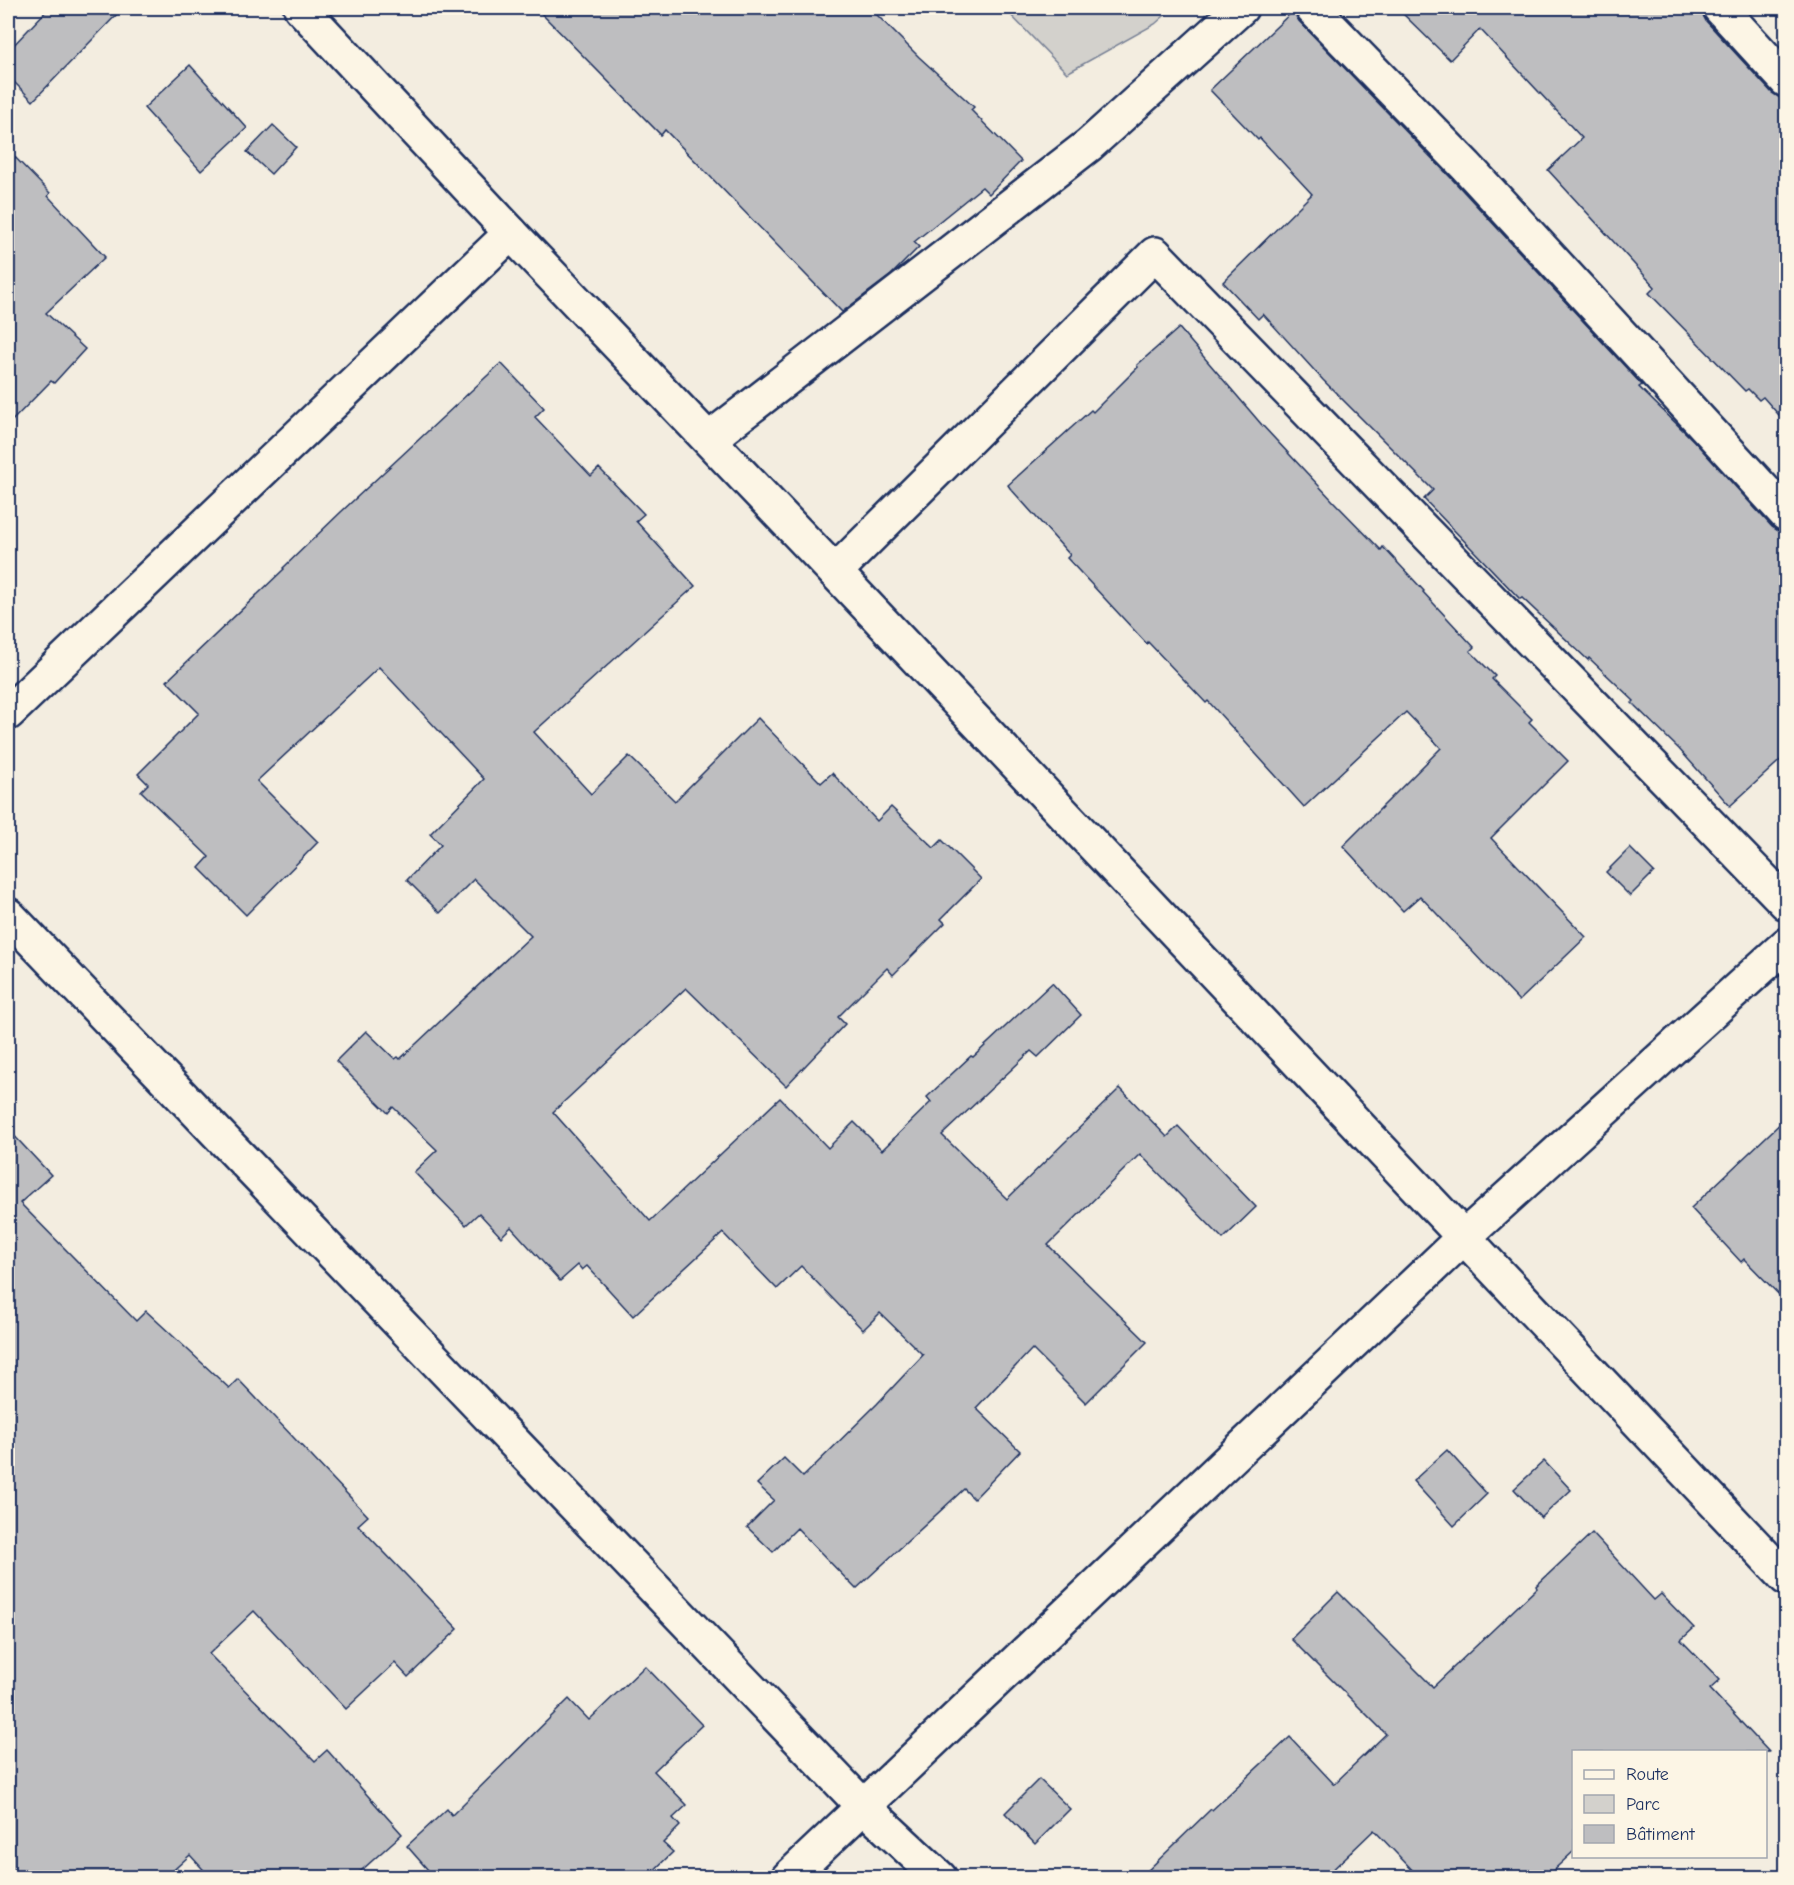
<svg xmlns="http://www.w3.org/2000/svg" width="1794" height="1885" viewBox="0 0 1794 1885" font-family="'Comic Neue',sans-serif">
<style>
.green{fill:#d3d1cc;stroke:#778095;stroke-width:1.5}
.building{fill:#bebec0;stroke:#1b2f5e;stroke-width:1.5}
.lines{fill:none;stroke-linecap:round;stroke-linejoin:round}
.minor-casing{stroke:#1b2f5e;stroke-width:38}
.minor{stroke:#fcf5e5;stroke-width:33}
</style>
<rect width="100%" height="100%" fill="#f3ede0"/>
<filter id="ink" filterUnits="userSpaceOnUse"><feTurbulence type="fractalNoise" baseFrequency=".0167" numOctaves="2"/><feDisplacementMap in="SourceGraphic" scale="12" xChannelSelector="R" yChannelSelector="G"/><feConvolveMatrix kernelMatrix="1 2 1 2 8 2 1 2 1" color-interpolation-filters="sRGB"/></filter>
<g filter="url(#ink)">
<polygon class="green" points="1004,8 1173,8 1155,24 1067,73"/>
<g class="building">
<polygon points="49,8 123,8 33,101 8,76 8,51"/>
<polygon points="536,8 870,8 919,57 974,107 971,110 1021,161 989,194 982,187 914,242 919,247 891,275 842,312 665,130 661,135"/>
<polygon points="1397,8 1702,8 1702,13 1706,21 1772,93 1780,98 1786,98 1786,423 1763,397 1759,400 1748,389 1745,391 1649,293 1655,287 1548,170 1582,138 1480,29 1450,60"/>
<polygon points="1294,10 1299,21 1452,179 1642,385 1639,387 1694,441 1772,527 1780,532 1786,532 1786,755 1730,806 1679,749 1632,703 1634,701 1589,658 1588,660 1522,598 1520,599 1424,499 1433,490 1323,380 1263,314 1258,319 1223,282 1312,194 1260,138 1258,140 1210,90"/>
<polygon points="190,65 247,128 201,171 144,108"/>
<polygon points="273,125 296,147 271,174 247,152"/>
<polygon points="8,150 50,193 48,196 105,257 46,313 85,349 54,383 51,381 8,425"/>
<polygon points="1179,328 1262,425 1334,502 1381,550 1383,547 1424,591 1423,592 1474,647 1470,651 1495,676 1492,679 1532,719 1529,722 1568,761 1491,838 1586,937 1519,1001 1420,896 1403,911 1343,846 1441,748 1406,712 1304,807 1208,701 1206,703 1148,642 1147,644 1067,558 1070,555 1010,488 1008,485 1091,410 1093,412 1138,367 1137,365"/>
<polygon points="501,363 544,408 535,417 591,476 599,468 644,514 636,521 695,586 534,732 591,794 629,756 675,801 758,718 821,783 832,773 877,821 891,807 934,848 942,840 981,879 941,919 945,923 893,975 887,968 838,1017 845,1024 786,1086 686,988 553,1112 650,1221 780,1098 828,1148 854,1122 882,1150 931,1102 927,1097 971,1056 973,1057 1052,983 1081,1015 1038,1057 1031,1051 942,1135 1007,1199 1120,1088 1167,1137 1178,1126 1256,1207 1223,1239 1140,1154 1048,1245 1147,1342 1086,1403 1032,1349 976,1408 1020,1451 974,1499 964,1489 856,1589 797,1528 773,1552 747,1527 774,1500 757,1484 784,1458 803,1477 877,1404 923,1355 880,1313 863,1330 801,1266 777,1289 723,1233 633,1316 587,1266 582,1270 578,1265 560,1281 511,1227 501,1237 479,1213 466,1225 414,1172 437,1150 393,1107 388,1113 336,1061 366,1031 395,1059 398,1057 400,1059 531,936 474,879 440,913 407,880 441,845 430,834 484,779 379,667 257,781 318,842 246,915 199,868 209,857 141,791 148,784 138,774 199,713 167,681 284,569 283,568 341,512"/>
<polygon points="1630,848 1654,872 1630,896 1606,872"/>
<polygon points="1786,1118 1786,1302 1744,1259 1741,1262 1691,1208"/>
<polygon points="8,1129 51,1175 20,1203 136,1321 146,1311 229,1388 238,1379 368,1516 358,1525 458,1629 408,1677 395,1663 346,1709 254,1611 209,1654 315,1761 327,1750 402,1834 353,1878 211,1878 190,1855 165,1878 8,1878"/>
<polygon points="1447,1450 1487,1494 1454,1526 1413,1481"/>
<polygon points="1544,1461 1571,1490 1541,1518 1514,1489"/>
<polygon points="1592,1533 1654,1600 1661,1594 1694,1628 1681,1640 1720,1680 1710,1689 1769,1752 1574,1752 1574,1851 1545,1878 1420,1878 1374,1830 1324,1878 1140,1878 1211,1809 1212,1810 1290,1737 1334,1784 1386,1734 1291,1639 1338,1592 1433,1687 1537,1588 1536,1586"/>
<polygon points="645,1666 702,1725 654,1771 687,1805 673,1818 680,1826 663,1843 673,1852 646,1878 435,1878 407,1846 447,1809 452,1815 569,1699 589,1720"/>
<polygon points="1039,1779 1070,1809 1035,1844 1005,1813"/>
</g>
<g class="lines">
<g class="minor-casing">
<g id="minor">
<polyline points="301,8 511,233 835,572 1786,1578"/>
<polyline points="1312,8 1466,166 1786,514"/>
<polyline points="1720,8 1786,80"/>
<polyline points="709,439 1089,145 1241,8"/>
<polyline points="835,572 1155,254 1786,903"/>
<polyline points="8,713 511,233"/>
<polyline points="8,915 863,1806 940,1878"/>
<polyline points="788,1878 1464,1237 1786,945"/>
</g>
</g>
<use href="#minor" class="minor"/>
</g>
</g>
<rect width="1794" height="1885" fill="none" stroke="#fcf5e5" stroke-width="30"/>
<rect x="15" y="15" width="1764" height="1855" fill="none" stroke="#1b2f5e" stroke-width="2" filter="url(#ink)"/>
<rect x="1572" y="1750" width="195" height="108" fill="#fcf5e5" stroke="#a2a6af" stroke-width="1.5"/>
<rect x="1584" y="1770" width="30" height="9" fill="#fcf5e5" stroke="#a2a6af" stroke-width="1.5"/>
<text x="1626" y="1780" font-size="18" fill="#1b2f5e">Route</text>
<rect x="1584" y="1795" width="30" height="18" fill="#d3d1cc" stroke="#a2a6af" stroke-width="1.5"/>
<text x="1626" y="1810" font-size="18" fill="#1b2f5e">Parc</text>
<rect x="1584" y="1825" width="30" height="18" fill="#bebec0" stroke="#a2a6af" stroke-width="1.5"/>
<text x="1626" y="1840" font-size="18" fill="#1b2f5e">Bâtiment</text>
</svg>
